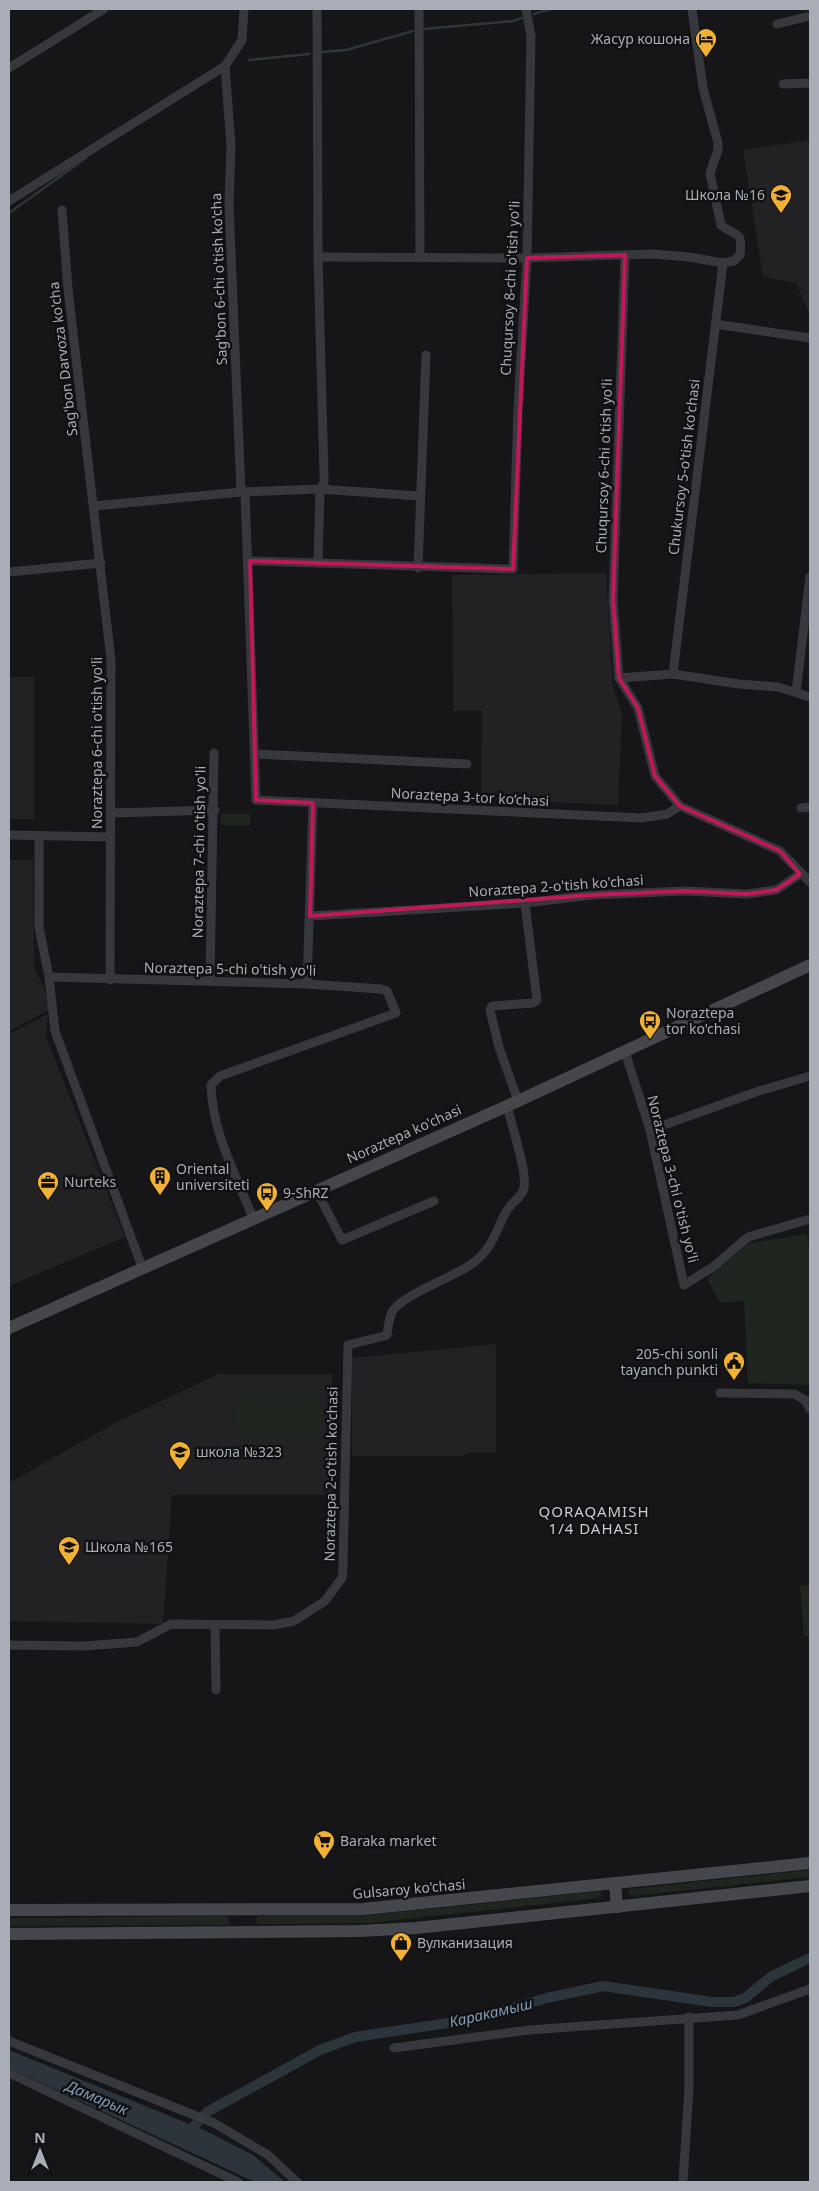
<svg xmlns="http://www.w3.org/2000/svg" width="819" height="2191" viewBox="0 0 819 2191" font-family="'Noto Sans',sans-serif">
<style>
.built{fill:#222225}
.green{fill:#1e261f}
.water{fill:#2c353c}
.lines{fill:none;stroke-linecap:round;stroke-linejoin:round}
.stream{stroke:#2c353c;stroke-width:2.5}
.canal{stroke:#2c353c;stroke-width:10}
.street{stroke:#37383d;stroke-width:9}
.secondary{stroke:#45474d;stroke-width:12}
.marked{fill:none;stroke:#c2185b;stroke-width:4;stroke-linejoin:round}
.labels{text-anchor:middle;stroke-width:5;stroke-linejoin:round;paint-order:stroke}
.poi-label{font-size:14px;fill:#a8adb8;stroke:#111113;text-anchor:start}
.street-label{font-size:14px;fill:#a8adb8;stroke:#111113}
.neighbourhood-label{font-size:15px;letter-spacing:1px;fill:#c9ccd4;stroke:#111113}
.water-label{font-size:15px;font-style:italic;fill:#7f9bb3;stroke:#111113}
</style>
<rect width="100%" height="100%" fill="#161618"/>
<g class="built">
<polygon points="810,140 810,316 796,283 763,277 743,150"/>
<polygon points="606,573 613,686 622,714 618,805 481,799 482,711 453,711 452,575"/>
<rect x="9" y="677" width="25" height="142"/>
<polygon points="9,860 33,860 34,966 46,994 49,1010 9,1031"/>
<polygon points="48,1014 46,1037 125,1237 9,1286 9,1034"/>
<polygon points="496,1344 496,1453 468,1453 462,1456 352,1456 352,1358"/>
<polygon points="218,1374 332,1374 334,1495 172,1495 163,1624 9,1621 9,1483 113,1424"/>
</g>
<g class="green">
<rect x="221" y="814" width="29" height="11"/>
<polygon points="807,1234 810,1258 810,1385 748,1383 744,1301 721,1303 707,1279 749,1243"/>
<path d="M243,1394H315C327,1407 326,1421 315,1434H243C233,1420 232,1408 243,1394Z"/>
<polygon points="810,1585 810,1636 804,1636 800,1586"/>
<polygon points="810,1870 810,1877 631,1896 627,1893 630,1889"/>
<polygon points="601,1891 602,1898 369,1923 258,1924 255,1922 258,1916 370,1915"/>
<polygon points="228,1916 230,1921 228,1925 9,1926 9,1918"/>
</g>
<polygon class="water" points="9,2050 206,2131 253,2155 285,2182 255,2182 9,2068"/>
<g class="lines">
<g class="stream">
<polyline points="534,14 551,9"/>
<polyline points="424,29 513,21 522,18"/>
<polyline points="322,52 346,50 413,31"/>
<polyline points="249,60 309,54"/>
<polyline points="9,213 86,158"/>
</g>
<polyline class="canal" points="186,2135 207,2112 320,2050 355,2037 468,2020 547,1998 603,1986 712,2002 734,2002 745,1998 772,1976 810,1958"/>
<g class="street">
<polyline points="317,9 318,257 324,475 324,483 320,489 318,563"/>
<polyline points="419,9 420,258"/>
<polyline points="777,24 810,16"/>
<polyline points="225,66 231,146 229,205 241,492"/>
<polyline points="9,68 104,9"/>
<polyline points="783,84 810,83"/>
<polyline points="9,201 225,66 242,40 244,9"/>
<polyline points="62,210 68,289 111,660 110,980"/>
<polyline points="625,255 613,600 619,678 638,708 655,776 680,806 780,851 810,882"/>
<path d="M318,257L527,258L653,254L689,257L723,263L734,261L740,255C743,227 735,238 721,225L710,173L718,150V143L703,88L692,9"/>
<polyline points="715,324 810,338"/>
<polyline points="245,492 256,800 642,818 667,814 680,806"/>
<polyline points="94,506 241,492 320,489 419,496"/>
<polyline points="250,561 513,569 518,409 527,258 531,36 526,9"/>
<polyline points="418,568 426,355"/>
<polyline points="9,572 101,563"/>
<polyline points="673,674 723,263"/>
<polyline points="619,678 673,674 739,684 778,687 810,697"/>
<polyline points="796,692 810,577"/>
<polyline points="255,754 467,764"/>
<polyline points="801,808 810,807"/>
<polyline points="111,813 215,810"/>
<polyline points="9,835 111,837"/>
<polyline points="39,836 39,927 49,977 55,1031 142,1267"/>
<polyline points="310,916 525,903 591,895 685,891 747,894 776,890 800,874"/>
<path d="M49,977L307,984L381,989L387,991L396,1013L220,1076L211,1085C212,1132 236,1175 253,1218"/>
<polyline points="210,981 214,753"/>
<polyline points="307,984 313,803"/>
<polyline points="625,1052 650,1130 684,1285 713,1267 748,1237 810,1219"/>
<polyline points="518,1101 499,1047 490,1010 492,1006 533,1003 537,1000 525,903"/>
<polyline points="650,1130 759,1091 810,1076"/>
<polyline points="316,1190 342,1240 434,1201"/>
<polyline points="720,1393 794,1394 805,1400 810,1409"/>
<polyline points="215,1625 216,1690"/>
<path d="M9,1645L84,1646L137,1642L171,1624L273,1625L294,1621L325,1601L342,1578L343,1566L348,1345L384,1336L387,1335C388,1327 389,1319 392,1312C401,1295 455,1277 473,1263C493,1248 495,1232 506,1212C510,1203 522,1198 524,1188C527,1170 511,1124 507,1105"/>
<polyline points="9,2041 214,2123 268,2155 297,2182"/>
<polyline points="394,2048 529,2030 738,2015 810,1989"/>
<polyline points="9,2073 238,2182"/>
<polyline points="683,2182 689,2088 689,2017"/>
</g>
<g class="secondary">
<polyline points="9,1328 518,1101 810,965"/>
<polyline points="615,1883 617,1907"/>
<polyline points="9,1910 363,1909 810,1863"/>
<polyline points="9,1934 359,1931 416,1928 810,1886"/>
</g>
</g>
<path class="marked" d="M625,255L613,600L619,678L638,708L655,776L680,806L780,851L800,874L776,890L747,894L685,891L591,895L310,916L313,803L256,800L250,561L513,569L527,258Z"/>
<defs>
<g id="hotel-pin" transform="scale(1.125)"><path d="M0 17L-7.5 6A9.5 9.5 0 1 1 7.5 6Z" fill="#f2b134" stroke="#111113"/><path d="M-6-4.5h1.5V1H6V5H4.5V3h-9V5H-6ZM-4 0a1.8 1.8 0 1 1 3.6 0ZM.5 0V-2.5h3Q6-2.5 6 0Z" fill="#111"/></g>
<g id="school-pin" transform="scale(1.125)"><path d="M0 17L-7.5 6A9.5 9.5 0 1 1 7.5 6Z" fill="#f2b134" stroke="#111113"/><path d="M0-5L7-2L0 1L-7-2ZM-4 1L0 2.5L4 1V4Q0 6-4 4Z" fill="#111"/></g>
<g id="bus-pin" transform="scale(1.125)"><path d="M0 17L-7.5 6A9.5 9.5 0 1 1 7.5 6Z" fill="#f2b134" stroke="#111113"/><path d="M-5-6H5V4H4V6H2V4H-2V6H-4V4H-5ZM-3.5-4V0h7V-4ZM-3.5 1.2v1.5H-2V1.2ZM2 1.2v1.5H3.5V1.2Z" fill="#111"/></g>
<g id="building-pin" transform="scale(1.125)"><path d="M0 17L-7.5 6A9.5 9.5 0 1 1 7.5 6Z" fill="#f2b134" stroke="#111113"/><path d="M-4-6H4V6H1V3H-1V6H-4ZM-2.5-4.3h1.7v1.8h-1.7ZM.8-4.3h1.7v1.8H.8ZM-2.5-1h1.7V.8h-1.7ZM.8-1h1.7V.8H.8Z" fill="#111"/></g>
<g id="office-pin" transform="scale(1.125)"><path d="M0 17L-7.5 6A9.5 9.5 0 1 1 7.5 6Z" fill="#f2b134" stroke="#111113"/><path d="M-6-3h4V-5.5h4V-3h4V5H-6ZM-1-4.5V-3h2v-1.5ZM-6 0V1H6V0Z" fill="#111"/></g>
<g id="civic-pin" transform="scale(1.125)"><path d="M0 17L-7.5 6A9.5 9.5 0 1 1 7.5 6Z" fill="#f2b134" stroke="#111113"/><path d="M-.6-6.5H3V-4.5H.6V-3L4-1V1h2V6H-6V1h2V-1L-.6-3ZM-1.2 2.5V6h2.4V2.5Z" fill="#111"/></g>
<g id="supermarket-pin" transform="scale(1.125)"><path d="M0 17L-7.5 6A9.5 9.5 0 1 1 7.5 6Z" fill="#f2b134" stroke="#111113"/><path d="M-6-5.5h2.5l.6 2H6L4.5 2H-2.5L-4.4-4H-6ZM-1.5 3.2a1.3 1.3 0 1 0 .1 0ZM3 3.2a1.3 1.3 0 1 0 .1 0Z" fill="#111"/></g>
<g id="shop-pin" transform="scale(1.125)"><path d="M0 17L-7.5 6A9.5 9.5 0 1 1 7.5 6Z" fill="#f2b134" stroke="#111113"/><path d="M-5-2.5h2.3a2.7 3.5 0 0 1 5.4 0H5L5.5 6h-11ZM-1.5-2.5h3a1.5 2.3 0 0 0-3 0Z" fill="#111"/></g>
</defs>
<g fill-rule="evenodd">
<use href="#hotel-pin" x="706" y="39"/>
<use href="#school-pin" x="781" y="195"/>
<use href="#bus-pin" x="650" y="1021"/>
<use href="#building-pin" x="160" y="1177"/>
<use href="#office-pin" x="48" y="1182"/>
<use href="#bus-pin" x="267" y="1193"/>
<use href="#civic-pin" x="734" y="1362"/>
<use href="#school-pin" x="180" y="1452"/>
<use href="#school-pin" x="69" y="1547"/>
<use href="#supermarket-pin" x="324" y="1841"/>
<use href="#shop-pin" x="401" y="1943"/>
</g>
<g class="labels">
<g class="poi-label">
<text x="690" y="44" text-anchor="end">Жасур кошона</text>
<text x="765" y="200" text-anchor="end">Школа №16</text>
<text x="666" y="1018">Noraztepa<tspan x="666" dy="16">tor ko'chasi</tspan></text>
<text x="176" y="1174">Oriental<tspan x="176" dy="16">universiteti</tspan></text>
<text x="64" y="1187">Nurteks</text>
<text x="283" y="1198">9-ShRZ</text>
<text x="718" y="1359" text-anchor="end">205-chi sonli<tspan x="718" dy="16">tayanch punkti</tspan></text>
<text x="196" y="1457">школа №323</text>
<text x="85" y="1552">Школа №165</text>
<text x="340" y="1846">Baraka market</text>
<text x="417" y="1948">Вулканизация</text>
</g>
<g class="street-label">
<text transform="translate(219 279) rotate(-92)" y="5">Sag'bon 6-chi o'tish ko'cha</text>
<text transform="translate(510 288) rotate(-87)" y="5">Chuqursoy 8-chi o'tish yo'li</text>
<text transform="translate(63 359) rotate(-97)" y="5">Sag'bon Darvoza ko'cha</text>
<text transform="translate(604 466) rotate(-88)" y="5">Chuqursoy 6-chi o'tish yo'li</text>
<text transform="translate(684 467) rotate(-83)" y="5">Chukursoy 5-o'tish ko'chasi</text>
<text transform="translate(97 743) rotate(-90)" y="5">Noraztepa 6-chi o'tish yo'li</text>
<text transform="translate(470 797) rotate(3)" y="5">Noraztepa 3-tor ko‘chasi</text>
<text transform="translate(199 852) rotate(-89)" y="5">Noraztepa 7-chi o'tish yo'li</text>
<text transform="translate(556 886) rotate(-4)" y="5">Noraztepa 2-o'tish ko'chasi</text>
<text transform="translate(230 969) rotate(1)" y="5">Noraztepa 5-chi o'tish yo'li</text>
<text transform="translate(404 1134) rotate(-24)" y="5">Noraztepa ko'chasi</text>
<text transform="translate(673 1179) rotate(76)" y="5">Noraztepa 3-chi o'tish yo'li</text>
<text transform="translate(331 1474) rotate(-89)" y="5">Noraztepa 2-oʻtish ko'chasi</text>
<text transform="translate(409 1889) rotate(-5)" y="5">Gulsaroy ko'chasi</text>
</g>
<g class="neighbourhood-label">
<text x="594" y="1517">QORAQAMISH<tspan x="594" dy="17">1/4 DAHASI</tspan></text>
</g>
<g class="water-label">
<text transform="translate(491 2013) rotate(-13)" y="5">Каракамыш</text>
<text transform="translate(97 2098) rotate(23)" y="5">Дамарык</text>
</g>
</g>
<rect width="819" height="2191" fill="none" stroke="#a8adb8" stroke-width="20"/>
<g transform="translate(40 2151)" stroke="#111113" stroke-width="4" paint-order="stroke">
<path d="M0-4L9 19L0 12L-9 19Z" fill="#a8adb8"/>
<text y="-8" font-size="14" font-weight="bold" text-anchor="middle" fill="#a8adb8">N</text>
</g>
</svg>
